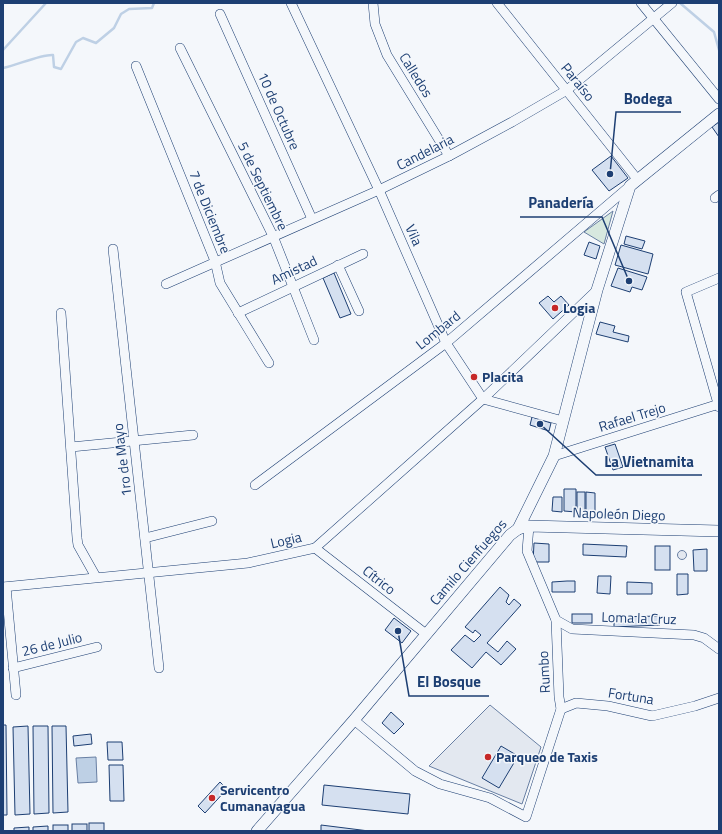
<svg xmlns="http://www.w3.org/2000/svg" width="722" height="834" viewBox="0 0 722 834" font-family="'Titillium Web',sans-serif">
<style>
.green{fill:#d7e8df;stroke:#687fa3}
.parking{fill:#e3e8f0;stroke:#687fa3}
.water{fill:#bed0e5;stroke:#687fa3}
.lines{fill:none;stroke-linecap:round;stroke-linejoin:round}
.stream{stroke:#bed0e5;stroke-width:2.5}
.building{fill:#d5e0f0;stroke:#1d3f73}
.minor-casing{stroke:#1d3f73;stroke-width:10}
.major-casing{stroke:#1d3f73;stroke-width:12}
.minor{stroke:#f4f7fb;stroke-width:9}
.major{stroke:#f4f7fb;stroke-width:11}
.poi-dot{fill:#c62828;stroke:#f4f7fb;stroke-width:1.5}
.labels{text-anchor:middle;stroke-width:3;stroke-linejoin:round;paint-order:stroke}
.street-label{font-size:14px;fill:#1d3f73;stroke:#f4f7fb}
.poi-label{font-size:14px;font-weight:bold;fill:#1d3f73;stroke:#f4f7fb;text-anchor:start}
.leader{fill:none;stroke:#1d3f73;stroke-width:1.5}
.callout-dot{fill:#1d3f73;stroke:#f4f7fb;stroke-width:1.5}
.callout-label{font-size:15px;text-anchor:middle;font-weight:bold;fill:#1d3f73;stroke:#f4f7fb;stroke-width:3;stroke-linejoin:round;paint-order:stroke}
</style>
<rect width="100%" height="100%" fill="#f4f7fb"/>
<polygon class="green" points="613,211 604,244 584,232"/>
<g class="parking">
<circle cx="682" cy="555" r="4.5"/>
<polygon points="490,705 541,747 522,804 429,766"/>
</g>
<polygon class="water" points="96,757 97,782 78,783 76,758"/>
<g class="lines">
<g class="stream">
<polyline points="680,3 714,32 719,50"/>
<polyline points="3,50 46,3"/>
<path d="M3,68C17,65 42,54 53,55L54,67L61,69L76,42L83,38L96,43L114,28L121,14L129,9L152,8L154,3"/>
</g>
</g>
<g class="building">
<polygon points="719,122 719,137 712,127"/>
<polygon points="611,156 628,178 609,191 592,170"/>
<polygon points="626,236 645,241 642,249 624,244"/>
<polygon points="589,242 600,246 596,259 584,255"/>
<polygon points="621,245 653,254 648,274 615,265"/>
<polygon points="618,268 647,277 642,290 632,287 630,292 611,286"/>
<polygon points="334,273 351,314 340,318 323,278"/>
<polygon points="548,296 554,302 561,296 569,305 553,319 539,303"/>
<polygon points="600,322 615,326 613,332 629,336 628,342 596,334"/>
<polygon points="532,417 551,423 549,431 530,425"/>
<polygon points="615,444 623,467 613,470 605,447"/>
<polygon points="564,489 576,489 576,512 564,511"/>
<rect x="577" y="492" width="8" height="20"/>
<polygon points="586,492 595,493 595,512 586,512"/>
<polygon points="553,497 562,497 562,512 552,511"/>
<polygon points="534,543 549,544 549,562 533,562"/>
<polygon points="583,544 627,546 626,557 583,555"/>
<rect x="655" y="546" width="15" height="24"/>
<polygon points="707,549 707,571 694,571 693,550"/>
<polygon points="677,574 688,574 688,594 677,595"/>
<polygon points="598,576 611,576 610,594 597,593"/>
<polygon points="567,581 575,581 575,592 552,592 552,582"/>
<polygon points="627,582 652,583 652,594 627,594"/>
<polygon points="500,587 509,595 506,602 509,605 514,599 521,605 487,643 498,652 507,641 516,649 501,665 486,652 472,668 451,650 465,635 474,642 481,635 475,630 473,633 465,627"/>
<rect x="572" y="614" width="20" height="9"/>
<polygon points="660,616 660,625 614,627 614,617"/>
<polygon points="394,618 411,631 402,643 385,630"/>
<polygon points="391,712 404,724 394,734 382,723"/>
<polygon points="3,725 6,725 7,815 3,815"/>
<polygon points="28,726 30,814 15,815 13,727"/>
<polygon points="33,726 48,726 49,813 34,814"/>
<polygon points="52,726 66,726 68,812 53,813"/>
<polygon points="91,734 92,744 74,746 73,736"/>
<polygon points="107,742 122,742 123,760 108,760"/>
<polygon points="501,746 518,756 499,788 482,778"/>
<polygon points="109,765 123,765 124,801 110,801"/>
<polygon points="220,782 227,789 205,813 198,806"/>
<polygon points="324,785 410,794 408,814 322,805"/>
<rect x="89" y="823" width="15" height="8"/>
<rect x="72" y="824" width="15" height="7"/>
<rect x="53" y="825" width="15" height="6"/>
<polygon points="321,825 369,831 321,831"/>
<polygon points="48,826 48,831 33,831 33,827"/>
<polygon points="29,827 29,831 14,831 14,828"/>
</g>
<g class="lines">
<g class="minor-casing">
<g id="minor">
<polyline points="291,3 379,190 446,343 483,399 563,421"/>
<polyline points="373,3 375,24 387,55 449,156"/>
<polyline points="497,3 637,179"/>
<polyline points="641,3 719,99"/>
<polyline points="220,14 312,219"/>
<polyline points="180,48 273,236 314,340"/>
<polyline points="136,66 215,261 220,283 269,363"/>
<polyline points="715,198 719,195"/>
<polyline points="113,249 159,668"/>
<polyline points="338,265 359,311"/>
<polyline points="719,278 686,292 719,407"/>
<polyline points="166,284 379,190 449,156 512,122 567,90 672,3"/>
<polyline points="61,313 77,538 78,545 96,577"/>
<polyline points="238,313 363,254"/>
<polyline points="71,447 193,435"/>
<polyline points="554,456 719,404"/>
<polyline points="255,485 446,343 630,186"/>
<polyline points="145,538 212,521"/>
<polyline points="315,548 426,634"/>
<polyline points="3,587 248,563 315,548 483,399 597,290"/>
<polyline points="6,587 16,695"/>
<polyline points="556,620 572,629 694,635 704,638 719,649"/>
<polyline points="13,668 97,647"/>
<polyline points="561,709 576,703 608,706 652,716 695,706 719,698"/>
<polyline points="354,720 415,771 440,784 490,798 526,817 561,709 559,697 556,620 527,551 529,526"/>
</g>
</g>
<g class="major-casing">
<g id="major">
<polyline points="518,529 529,526 719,531"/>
<polyline points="257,831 354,720 510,535 518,529 554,456 597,290 630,186 719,114"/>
</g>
</g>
<use href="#minor" class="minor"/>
<use href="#major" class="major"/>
</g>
<g class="poi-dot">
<circle cx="555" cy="308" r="4"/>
<circle cx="474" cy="377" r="4"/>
<circle cx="488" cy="757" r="4"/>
<circle cx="212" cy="798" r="4"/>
</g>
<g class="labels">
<g class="street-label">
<text transform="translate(416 75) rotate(58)" y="5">Calledos</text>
<text transform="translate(578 82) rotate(51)" y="5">Paraíso</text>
<text transform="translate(279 111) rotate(66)" y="5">10 de Octubre</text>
<text transform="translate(425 152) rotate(-27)" y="5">Candelaria</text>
<text transform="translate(263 186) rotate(64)" y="5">5 de Septiembre</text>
<text transform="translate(210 212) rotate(68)" y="5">7 de Diciembre</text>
<text transform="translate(414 235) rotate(66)" y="5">Vila</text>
<text transform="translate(294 270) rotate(-25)" y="5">Amistad</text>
<text transform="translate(438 330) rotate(-39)" y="5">Lombard</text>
<text transform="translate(632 417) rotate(-17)" y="5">Rafael Trejo</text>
<text transform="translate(122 460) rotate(-97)" y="5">1ro de Mayo</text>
<text transform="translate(619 514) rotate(2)" y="5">Napoleón Diego</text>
<text transform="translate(286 540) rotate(-13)" y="5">Logia</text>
<text transform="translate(468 562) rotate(-49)" y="5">Camilo Cienfuegos</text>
<text transform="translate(379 580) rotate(38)" y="5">Cítrico</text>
<text transform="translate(639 618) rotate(2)" y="5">Loma la Cruz</text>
<text transform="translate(52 644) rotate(-14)" y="5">26 de Julio</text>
<text transform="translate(544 672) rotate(-93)" y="5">Rumbo</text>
<text transform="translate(631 696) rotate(9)" y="5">Fortuna</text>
</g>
<g class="poi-label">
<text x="563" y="313">Logia</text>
<text x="482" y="382">Placita</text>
<text x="496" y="762">Parqueo de Taxis</text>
<text x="220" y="795">Servicentro<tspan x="220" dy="16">Cumanayagua</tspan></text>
</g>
</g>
<path class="leader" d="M610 174L616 112H681M629 281L602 217H520M540 424L596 475H702M398 631L409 696H489"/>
<g class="callout-dot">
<circle cx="610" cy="174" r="4"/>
<circle cx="629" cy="281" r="4"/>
<circle cx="540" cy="424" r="4"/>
<circle cx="398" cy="631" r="4"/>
</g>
<g class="callout-label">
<text x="648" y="104">Bodega</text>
<text x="561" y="208">Panadería</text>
<text x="649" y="467">La Vietnamita</text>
<text x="449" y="687">El Bosque</text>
</g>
<rect width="722" height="834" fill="none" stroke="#1d3f73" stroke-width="8"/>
</svg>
